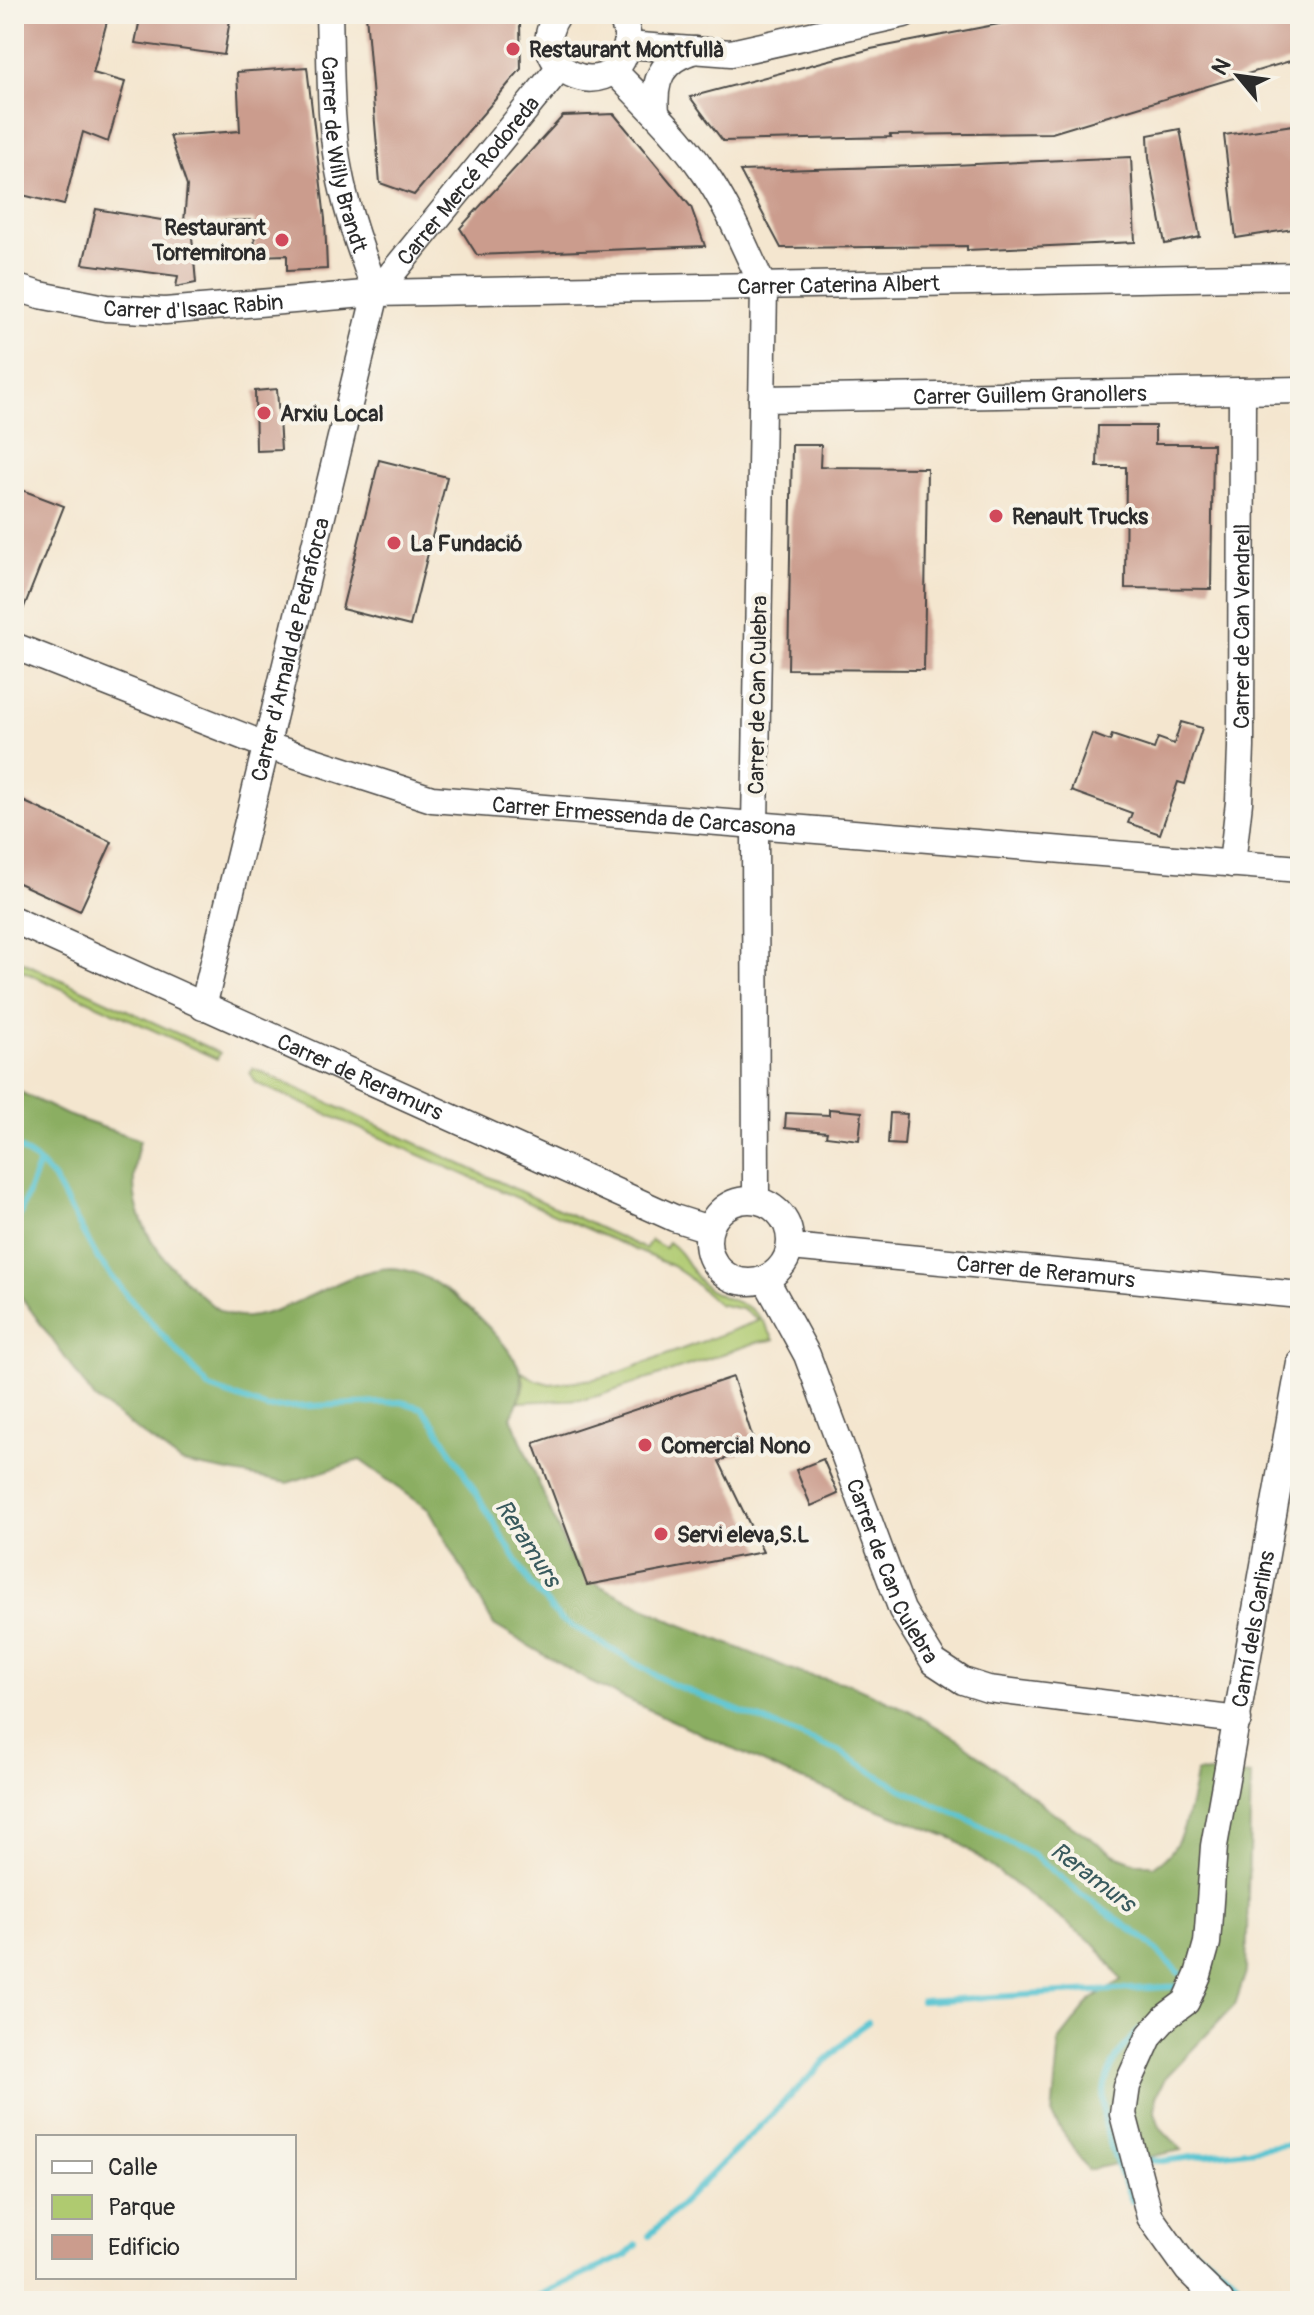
<svg xmlns="http://www.w3.org/2000/svg" width="1314" height="2315" viewBox="0 0 1314 2315" font-family="Pangolin,sans-serif">
<style>
.green{fill:#afca70;stroke:#6d7a4e;stroke-width:2}
.forest{fill:#8bae62;stroke:#5b6c46;stroke-width:2}
.lines{fill:none;stroke-linecap:round;stroke-linejoin:round}
.stream{stroke:#58c4d1;stroke-width:6}
.building{fill:#cb9c8d}
.minor-casing{stroke:#494744;stroke-width:29}
.minor{stroke:#fff;stroke-width:26}
.poi-dot{fill:#d1495b;stroke:#f7f3e8;stroke-width:3}
.labels{text-anchor:middle;stroke-width:8;stroke-linejoin:round;paint-order:stroke}
.poi-label{font-size:22px;font-weight:bold;fill:#2b2b2b;stroke:#f7f3e8;text-anchor:start}
.street-label{font-size:22px;fill:#2b2b2b;stroke:#f7f3e8}
.water-label{font-size:24px;font-style:italic;fill:#38595d;stroke:#f7f3e8}
</style>
<rect width="100%" height="100%" fill="#f7f3e8"/>
<filter id="ink" filterUnits="userSpaceOnUse"><feTurbulence type="fractalNoise" baseFrequency=".0125" numOctaves="2"/><feDisplacementMap in="SourceGraphic" scale="16" xChannelSelector="R" yChannelSelector="G"/><feConvolveMatrix kernelMatrix="1 2 1 2 8 2 1 2 1" color-interpolation-filters="sRGB"/></filter>
<filter id="wash" filterUnits="userSpaceOnUse"><feTurbulence type="fractalNoise" baseFrequency=".006" numOctaves="4" result="noise"/><feDisplacementMap in="SourceGraphic" scale="32" xChannelSelector="R" yChannelSelector="G"/><feGaussianBlur stdDeviation="1.8" result="paint"/><feColorMatrix in="noise" values="0 0 0 0 0 0 0 0 0 0 0 0 0 0 0 0 0 1.4 0 .05"/><feComposite in="paint" operator="in"/></filter>
<g filter="url(#wash)">
<rect width="100%" height="100%" fill="#f4e6cf"/>
<g class="green">
<polygon points="14,958 220,1053 217,1059 14,967"/>
<path d="M253,1068L645,1249L651,1240L665,1248L668,1242C685,1253 689,1271 703,1285C717,1298 737,1299 752,1310C763,1318 768,1329 774,1340L758,1342L601,1395L585,1399L519,1402L524,1383L522,1372L536,1380L550,1384L594,1379L618,1373L760,1320L741,1309L718,1304L687,1276L672,1266L256,1083L250,1074Z"/>
</g>
<path class="forest" d="M14,1089L67,1115L140,1140C121,1204 148,1248 195,1290C211,1304 223,1319 247,1317C293,1313 346,1269 391,1268C430,1268 478,1314 501,1341C525,1370 529,1383 511,1417L569,1555L590,1581L674,1622L803,1674L850,1684L910,1711L959,1740L1058,1816L1115,1855L1136,1863L1154,1866C1186,1849 1189,1804 1197,1772L1251,1776L1246,1972L1235,2005L1165,2078L1156,2097L1155,2112L1160,2127L1182,2150L1088,2170L1052,2116L1059,2041L1091,2000L1121,1980L1097,1946L954,1839L787,1774L590,1682L494,1625L429,1510L360,1460L287,1483L182,1463L95,1399L14,1287Z"/>
<g class="lines">
<g class="stream">
<polyline points="14,1145 35,1159 53,1178 98,1259 125,1293 210,1388 267,1408 401,1402 422,1408 436,1426 531,1585 560,1619 669,1683 838,1751 901,1789 965,1818 1033,1855 1085,1897 1146,1940 1179,1973"/>
<polyline points="14,1230 39,1163"/>
<polyline points="921,2001 1185,1986"/>
<polyline points="1141,2160 1162,2161 1300,2143"/>
<path d="M1132,2201C1106,2136 1079,2086 1140,2030"/>
<polyline points="649,2236 858,2029 868,2022"/>
<polyline points="1177,2237 1229,2273 1253,2301"/>
<polyline points="527,2301 626,2255 637,2245"/>
</g>
</g>
<g id="blocks">
<g class="building">
<polygon points="14,14 109,14 93,73 125,82 108,142 83,132 64,205 14,193"/>
<polygon points="141,14 231,14 224,55 135,43"/>
<polygon points="366,14 506,14 520,24 521,69 414,195 380,183"/>
<polygon points="1050,14 1300,14 1300,58 1052,133 890,135 891,137 723,141 690,97 871,49"/>
<polygon points="307,67 325,219 327,269 287,271 287,255 255,256 254,220 184,222 187,186 170,136 240,131 237,72"/>
<polygon points="614,114 691,207 705,246 477,255 460,228 563,116"/>
<polygon points="1300,124 1300,228 1236,238 1224,135"/>
<polygon points="1180,129 1200,237 1165,244 1149,158 1148,135"/>
<polygon points="1131,157 1135,242 967,250 967,246 781,248 740,171 953,165"/>
<polygon points="96,209 191,225 196,283 176,287 178,276 83,264"/>
<polygon points="277,389 281,450 256,451 255,391"/>
<polygon points="1098,426 1155,426 1155,444 1213,444 1211,589 1125,588 1126,467 1097,467"/>
<polygon points="792,445 821,445 820,467 927,468 924,670 788,669"/>
<polygon points="379,460 447,477 410,626 342,609"/>
<polygon points="14,487 64,506 15,630 14,630"/>
<polygon points="1181,722 1202,728 1185,784 1178,782 1160,834 1128,823 1132,813 1071,791 1092,734 1110,741 1112,735 1154,749 1158,738 1174,744"/>
<polygon points="14,797 112,842 80,911 14,881"/>
<polygon points="829,1109 862,1112 859,1140 826,1136 827,1132 785,1128 786,1113 829,1115"/>
<polygon points="890,1113 907,1114 904,1145 888,1144"/>
<polygon points="733,1377 756,1448 719,1461 763,1552 587,1585 534,1443"/>
<polygon points="823,1459 838,1494 811,1506 796,1470"/>
</g>
</g>
</g>
<g filter="url(#ink)">
<use href="#blocks" fill-opacity="0" stroke="#494744" stroke-width="2"/>
<g class="lines">
<g class="minor-casing">
<g id="minor">
<path id="s1" d="M329,14C331,69 329,127 341,181C349,219 363,256 376,293"/>
<path d="M558,14C520,68 609,108 626,50C630,37 626,25 619,14"/>
<polyline points="627,45 731,53 904,14"/>
<path d="M613,70C645,103 678,134 704,172C729,207 745,249 764,288L755,826L756,1199"/>
<path d="M656,113C653,80 661,60 695,50"/>
<path id="s2" d="M14,287L40,295L106,308L165,311L376,293L1300,276"/>
<path id="s3" d="M762,399L1300,390"/>
<path id="s4" d="M14,646L265,745L432,799L1300,869"/>
<path id="s5" d="M1232,864L1239,802L1241,747L1242,391"/>
<path id="s6" d="M14,920L674,1218L709,1229"/>
<path id="s7" d="M203,1007L376,293L560,67"/>
<circle cx="749" cy="1241" r="41"/>
<path id="s8" d="M791,1247L1300,1295"/>
<path id="s9" d="M766,1280L807,1355L902,1610L934,1662L963,1681L988,1689L1238,1720"/>
<path id="s10" d="M1220,2301L1188,2270L1150,2217L1123,2114L1127,2086L1150,2035L1167,2016L1186,2002L1198,1975L1207,1943L1214,1846L1300,1363"/>
</g>
</g>
<use href="#minor" class="minor"/>
</g>
</g>
<g class="poi-dot">
<circle cx="513" cy="49" r="8"/>
<circle cx="282" cy="240" r="8"/>
<circle cx="264" cy="413" r="8"/>
<circle cx="996" cy="516" r="8"/>
<circle cx="394" cy="543" r="8"/>
<circle cx="645" cy="1445" r="8"/>
<circle cx="661" cy="1534" r="8"/>
</g>
<g class="labels">
<g class="poi-label">
<text x="529" y="57">Restaurant Montfullà</text>
<text x="266" y="235" text-anchor="end">Restaurant<tspan x="266" dy="25">Torremirona</tspan></text>
<text x="280" y="421">Arxiu Local</text>
<text x="1012" y="524">Renault Trucks</text>
<text x="410" y="551">La Fundació</text>
<text x="661" y="1453">Comercial Nono</text>
<text x="677" y="1542">Servi eleva,S.L</text>
</g>
<g class="street-label">
<text dy="8" stroke="none"><textPath href="#s1" startOffset="142">Carrer de Willy Brandt</textPath></text>
<text dy="8" stroke="none"><textPath href="#s7" startOffset="880">Carrer Mercé Rodoreda</textPath></text>
<text dy="8" stroke="none"><textPath href="#s2" startOffset="828">Carrer Caterina Albert</textPath></text>
<text dy="8" stroke="none"><textPath href="#s2" startOffset="182">Carrer d'Isaac Rabin</textPath></text>
<text dy="8" stroke="none"><textPath href="#s3" startOffset="268">Carrer Guillem Granollers</textPath></text>
<text dy="8" stroke="none"><textPath href="#s5" startOffset="238">Carrer de Can Vendrell</textPath></text>
<text dy="8" stroke="none"><textPath href="#s7" startOffset="368">Carrer d'Arnald de Pedraforca</textPath></text>
<text transform="translate(757 695) rotate(-89)" y="8">Carrer de Can Culebra</text>
<text dy="8" stroke="none"><textPath href="#s4" startOffset="658">Carrer Ermessenda de Carcasona</textPath></text>
<text dy="8" stroke="none"><textPath href="#s6" startOffset="380">Carrer de Reramurs</textPath></text>
<text dy="8" stroke="none"><textPath href="#s8" startOffset="256">Carrer de Reramurs</textPath></text>
<text dy="8" stroke="none"><textPath href="#s9" startOffset="318">Carrer de Can Culebra</textPath></text>
<text dy="8" stroke="none"><textPath href="#s10" startOffset="730">Camí dels Carlins</textPath></text>
</g>
<g class="water-label">
<text transform="translate(528 1543) rotate(57)" y="8">Reramurs</text>
<text transform="translate(1093 1877) rotate(37)" y="8">Reramurs</text>
</g>
</g>
<rect width="1314" height="2315" fill="none" stroke="#f7f3e8" stroke-width="48"/>
<rect x="36" y="2135" width="260" height="144" fill="#f7f3e8" stroke="#a5a39c" stroke-width="2"/>
<rect x="52" y="2161" width="40" height="12" fill="#ffffff" stroke="#a5a39c" stroke-width="2"/>
<text x="108" y="2175" font-size="24" fill="#2b2b2b">Calle</text>
<rect x="52" y="2195" width="40" height="24" fill="#afca70" stroke="#a5a39c" stroke-width="2"/>
<text x="108" y="2215" font-size="24" fill="#2b2b2b">Parque</text>
<rect x="52" y="2235" width="40" height="24" fill="#cb9c8d" stroke="#a5a39c" stroke-width="2"/>
<text x="108" y="2255" font-size="24" fill="#2b2b2b">Edificio</text>
<g transform="translate(1238 76) rotate(299)" stroke="#f7f3e8" stroke-width="6" paint-order="stroke">
<path d="M0-6L14 30L0 20L-14 30Z" fill="#2b2b2b"/>
<text y="-12" font-size="22" font-weight="bold" text-anchor="middle" fill="#2b2b2b">N</text>
</g>
</svg>
